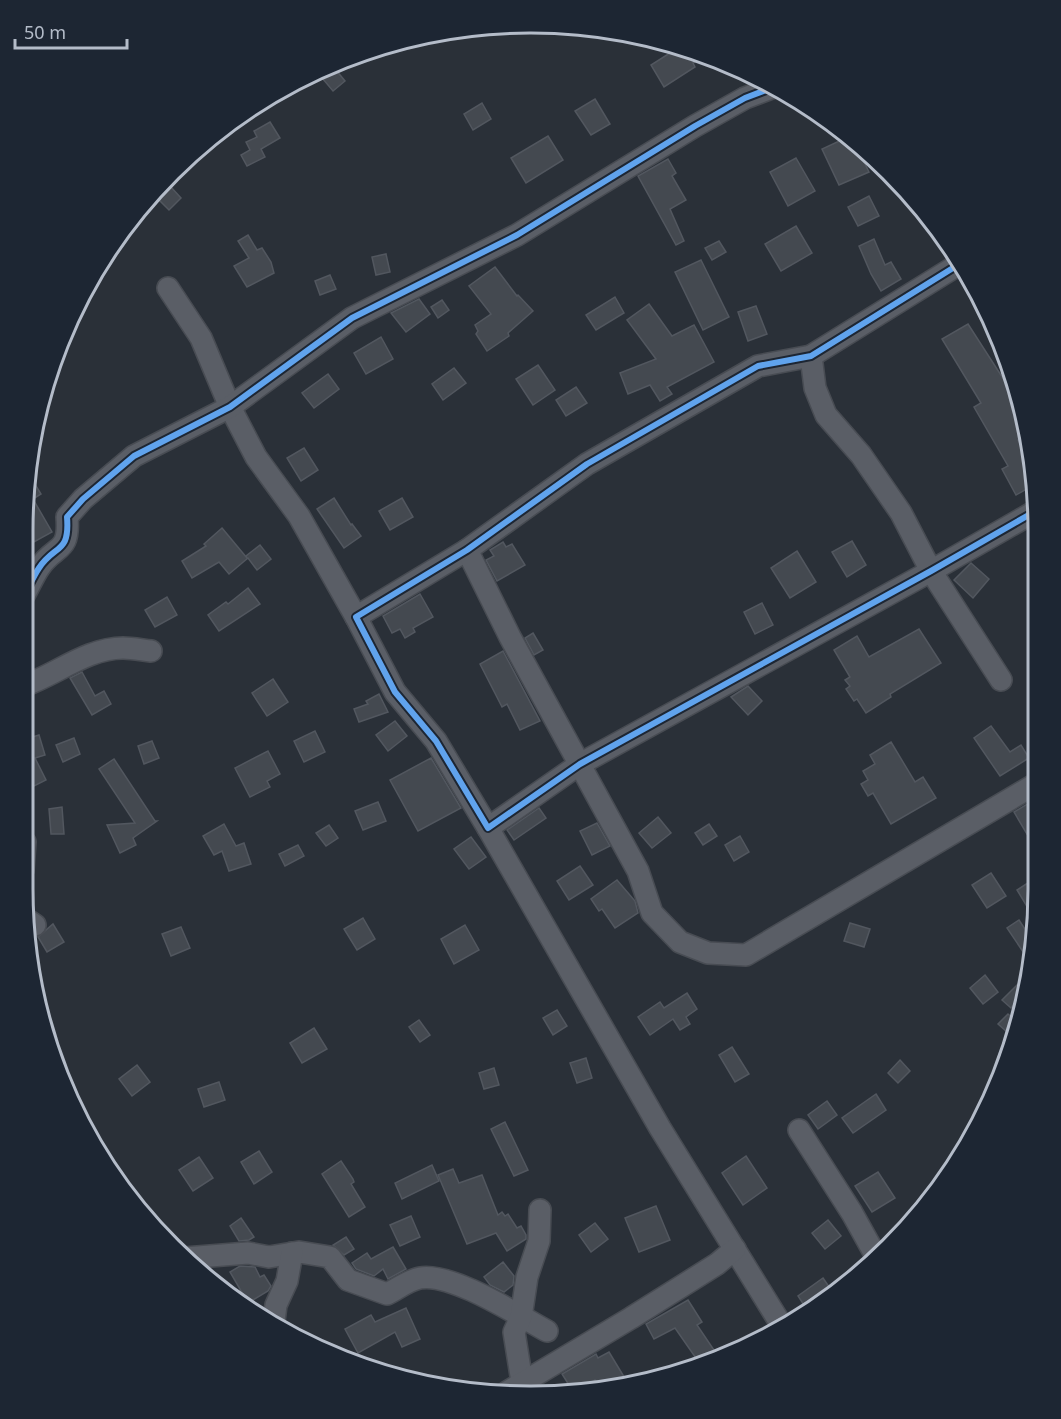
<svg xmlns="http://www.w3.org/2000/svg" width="1061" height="1419" viewBox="0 0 1061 1419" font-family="'Noto Sans',sans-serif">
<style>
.building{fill:#444950;stroke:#52575f;stroke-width:1.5}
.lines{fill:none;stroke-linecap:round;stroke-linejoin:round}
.minor-casing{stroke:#484c53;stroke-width:24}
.minor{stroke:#5a5e66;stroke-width:21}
.cycleway-casing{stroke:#1d2633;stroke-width:10}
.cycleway{stroke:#60a3ed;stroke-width:6}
.rim{fill:none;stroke:#b4bcc9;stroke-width:3}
</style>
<rect width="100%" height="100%" fill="#2a3038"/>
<g class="building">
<polygon points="662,42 669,44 706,55 693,63 695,67 664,87 651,65 670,53"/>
<polygon points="331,64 345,81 333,91 317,72"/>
<polygon points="595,99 610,124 591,135 575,111"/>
<polygon points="482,103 491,119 473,130 464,114"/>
<polygon points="270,122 280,138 261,149 265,157 247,166 241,155 250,150 246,142 257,137 254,131"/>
<polygon points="548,136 563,160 526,183 511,158"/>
<polygon points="848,137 855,143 869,172 839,185 822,149"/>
<polygon points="796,158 815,191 788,206 770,172"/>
<polygon points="668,159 676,173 672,176 686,200 670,209 684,241 676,245 638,176"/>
<polygon points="170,186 181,198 169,210 157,198"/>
<polygon points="869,196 879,216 858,226 848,207"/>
<polygon points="796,226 812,253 781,271 765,244"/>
<polygon points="248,235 257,250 262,248 271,262 274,273 247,287 234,266 249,258 238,241"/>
<polygon points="874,239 885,265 891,262 901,279 881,291 871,274 859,246"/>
<polygon points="719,241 726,252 712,260 705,248"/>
<polygon points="386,254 390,272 376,275 372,257"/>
<polygon points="701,260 729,317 703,330 675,272"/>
<polygon points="495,267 517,296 518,295 533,311 508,333 509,336 487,351 476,334 478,331 475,325 491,314 469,286"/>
<polygon points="330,275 336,289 320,295 315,281"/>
<polygon points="615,297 624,313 596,330 586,315"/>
<polygon points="419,299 430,314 406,332 391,313"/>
<polygon points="442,300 449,310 438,318 431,307"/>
<polygon points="649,304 672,336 694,325 714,362 667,387 672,394 660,401 650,385 628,394 620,373 656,359 627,320"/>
<polygon points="756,306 767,334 748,341 738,312"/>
<polygon points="968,324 1017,400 1026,435 1018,440 1034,469 1034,485 1016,495 1002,469 1008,466 974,407 981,403 942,339"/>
<polygon points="381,337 393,359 366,374 354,353"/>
<polygon points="538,365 555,390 533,405 516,379"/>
<polygon points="454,368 466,383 443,400 432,384"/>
<polygon points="328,374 339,389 314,408 302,393"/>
<polygon points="576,387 587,403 566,416 556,400"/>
<polygon points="304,448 318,470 301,481 287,458"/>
<polygon points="28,473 41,494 33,499 52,532 23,548 24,498"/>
<polygon points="334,498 351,525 352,524 361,536 344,548 317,509"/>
<polygon points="402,498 413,517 390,530 379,511"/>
<polygon points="222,528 247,558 246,556 260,545 271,559 257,570 248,558 229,574 219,562 192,578 182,561 206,546 204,544"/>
<polygon points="852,541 866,565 847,577 832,552"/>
<polygon points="503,542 506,547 512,544 525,565 497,581 486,560 494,556 490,550"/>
<polygon points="797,551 816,582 790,598 771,568"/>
<polygon points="971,563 989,579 973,598 954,580"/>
<polygon points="248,588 260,604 219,631 208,615 226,602 228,604"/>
<polygon points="420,594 433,617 413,628 415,632 405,638 400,629 392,633 383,616"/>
<polygon points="167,597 177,615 155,627 145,610"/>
<polygon points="762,603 773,625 755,634 744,612"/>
<polygon points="919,629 941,663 890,694 891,697 866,713 857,699 854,701 846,689 850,686 845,680 850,677 834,650 857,636 869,657"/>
<polygon points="533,633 543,650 534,655 525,638"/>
<polygon points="503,651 540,721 520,730 507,704 502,707 480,664"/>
<polygon points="82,672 95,696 104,691 111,704 92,715 70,678"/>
<polygon points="273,679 288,702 267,716 252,693"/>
<polygon points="748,686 762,701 748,715 731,697"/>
<polygon points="379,694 388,712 359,722 354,709 368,704 366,701"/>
<polygon points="395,721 407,736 388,751 376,735"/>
<polygon points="991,726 1010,752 1021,745 1029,758 1000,776 974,738"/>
<polygon points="315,731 325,752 304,762 294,741"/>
<polygon points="23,733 26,739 39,735 45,755 35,758 46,780 28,789 23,778"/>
<polygon points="74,738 80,754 63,762 56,745"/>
<polygon points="152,741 159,758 144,764 138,746"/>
<polygon points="891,742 915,782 923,777 936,798 891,824 873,793 868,796 861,784 868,780 863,771 875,764 870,755"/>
<polygon points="268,751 280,774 267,781 270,787 250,797 235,768"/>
<polygon points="431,758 461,808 418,831 390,780"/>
<polygon points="114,759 155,821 157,821 133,838 136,845 120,853 107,825 135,823 99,769"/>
<polygon points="1034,800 1034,846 1014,812"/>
<polygon points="378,802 386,821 363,830 355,811"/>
<polygon points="62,807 64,834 51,834 49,809"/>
<polygon points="539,808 546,818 514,840 507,830"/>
<polygon points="658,817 671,833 652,848 639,833"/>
<polygon points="597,823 610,846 592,855 580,831"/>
<polygon points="224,824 236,846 244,843 251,864 229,871 222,851 214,855 203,836"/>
<polygon points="709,824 717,836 703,845 695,833"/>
<polygon points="329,825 338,838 326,846 316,833"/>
<polygon points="740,836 749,852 734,861 725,845"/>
<polygon points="471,837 486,857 469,869 454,849"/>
<polygon points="298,845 304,856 285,866 279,854"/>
<polygon points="580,866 593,885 569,900 557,881"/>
<polygon points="991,873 1006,896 987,908 972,885"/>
<polygon points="1034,879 1034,918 1017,890"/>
<polygon points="617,880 635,901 638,913 615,928 602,909 599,911 591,899"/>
<polygon points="363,918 375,939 357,950 344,929"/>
<polygon points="1019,920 1034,943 1032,965 1007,928"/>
<polygon points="850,923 870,929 864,947 844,941"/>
<polygon points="53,924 64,942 47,952 38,937"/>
<polygon points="465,925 479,950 454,964 441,939"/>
<polygon points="181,927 190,948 171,956 162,934"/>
<polygon points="985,975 998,992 983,1004 970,988"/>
<polygon points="1018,984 1025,992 1011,1008 1002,1000"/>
<polygon points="687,993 697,1009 686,1017 690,1024 680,1030 673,1019 650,1035 638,1017 660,1002 664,1008"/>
<polygon points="557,1010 567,1026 553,1035 543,1018"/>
<polygon points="1008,1014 1018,1023 1015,1039 998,1024"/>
<polygon points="419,1020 430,1035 420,1042 409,1027"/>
<polygon points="314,1028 327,1049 302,1063 290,1043"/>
<polygon points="732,1047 749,1074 735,1082 719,1055"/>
<polygon points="586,1058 592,1078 577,1083 570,1063"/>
<polygon points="900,1060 910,1071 898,1083 888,1073"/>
<polygon points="137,1065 150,1082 132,1096 119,1079"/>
<polygon points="494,1068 499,1085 484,1089 479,1073"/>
<polygon points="219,1082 225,1100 204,1107 198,1089"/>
<polygon points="876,1094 886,1110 853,1133 842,1118"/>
<polygon points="827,1101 837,1115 818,1129 808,1115"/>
<polygon points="505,1122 528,1170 514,1176 491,1129"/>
<polygon points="259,1151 272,1172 254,1184 241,1162"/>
<polygon points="746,1156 767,1188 743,1205 722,1173"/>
<polygon points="199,1157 213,1178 193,1191 179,1170"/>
<polygon points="341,1161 353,1179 354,1182 351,1184 365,1207 349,1217 322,1174"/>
<polygon points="432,1165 439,1181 402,1199 395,1183"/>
<polygon points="453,1169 459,1183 482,1175 498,1215 502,1212 505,1216 508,1214 517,1228 521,1226 526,1235 526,1239 507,1251 496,1233 467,1244 438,1175"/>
<polygon points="878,1172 895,1198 872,1212 855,1186"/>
<polygon points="656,1206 670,1240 639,1252 625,1218"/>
<polygon points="411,1216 420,1237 400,1246 390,1225"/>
<polygon points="241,1218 254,1237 249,1240 239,1241 230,1226"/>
<polygon points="828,1220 841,1236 825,1249 812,1233"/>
<polygon points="595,1223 608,1239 591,1252 579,1235"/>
<polygon points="346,1237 354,1249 344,1255 333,1245"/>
<polygon points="393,1247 406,1269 388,1279 383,1269 374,1276 356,1269 352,1263 367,1253 371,1259"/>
<polygon points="503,1262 514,1276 513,1285 504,1292 490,1285 484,1277"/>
<polygon points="240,1266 255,1267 260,1277 264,1275 271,1286 268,1291 248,1303 230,1272"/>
<polygon points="823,1278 834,1294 809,1313 798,1296"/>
<polygon points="688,1300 702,1322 697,1325 716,1353 700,1364 675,1328 654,1339 646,1324"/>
<polygon points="406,1308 420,1339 402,1347 395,1332 358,1353 345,1329 371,1315 375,1322"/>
<polygon points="609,1352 626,1380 618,1385 600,1388 595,1380 574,1393 562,1374 596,1354 598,1358"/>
</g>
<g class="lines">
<g class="minor-casing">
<g id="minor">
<polyline points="961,263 811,356 758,366 587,464 467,550 356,617 395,692 436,741 488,828 580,764 931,571 1034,512"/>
<polyline points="168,288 201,338 230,407 256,457 299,516 356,617"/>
<polyline points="811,356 815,388 826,415 861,455 901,513 931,571 1001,680"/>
<polyline points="467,550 510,637 638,871 652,913 680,942 708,953 746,955 1034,785"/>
<path d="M23,597C29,587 33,577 39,568C55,544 70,554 67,517L83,499L134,456L230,407L352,318L517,235L695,126L745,98L774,87"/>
<path d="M23,686C56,675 87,648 123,648C132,648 142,650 151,651"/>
<polyline points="488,828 660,1128 782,1326"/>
<polyline points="23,870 25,842"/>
<polyline points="26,919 35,925"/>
<polyline points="799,1130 852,1213 877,1258"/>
<path d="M185,1258L248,1253L269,1257L299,1252L330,1257L348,1280L387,1294C397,1289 409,1280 420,1278C452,1272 519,1316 547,1331"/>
<polyline points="274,1321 276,1305 287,1281 292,1253"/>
<polyline points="522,1382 514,1332 521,1317 527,1277 539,1241 540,1210"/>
<polyline points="507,1392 631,1318 717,1264 735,1249"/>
</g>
</g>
<use href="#minor" class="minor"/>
<g class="cycleway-casing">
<g id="cycleway">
<polyline points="961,263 811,356 758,366 587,464 467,550 356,617 395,692 436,741 488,828 580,764 931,571 1034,512"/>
<path d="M23,597C29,587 33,577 39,568C55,544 70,554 67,517L83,499L134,456L230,407L352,318L517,235L695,126L745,98L774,87"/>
</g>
</g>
<use href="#cycleway" class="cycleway"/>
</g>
<path d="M0 0H1061V1419H0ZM530 33H531A497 497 0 0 1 1028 530V889A497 497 0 0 1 531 1386H530A497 497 0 0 1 33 889V530A497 497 0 0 1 530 33Z" fill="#1d2633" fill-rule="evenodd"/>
<path class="rim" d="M530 33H531A497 497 0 0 1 1028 530V889A497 497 0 0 1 531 1386H530A497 497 0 0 1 33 889V530A497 497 0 0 1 530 33Z"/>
<path d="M15 39v9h112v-9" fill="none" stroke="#b4bcc9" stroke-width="3"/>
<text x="24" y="39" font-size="18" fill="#b4bcc9" stroke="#1d2633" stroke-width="4.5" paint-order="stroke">50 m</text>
</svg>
